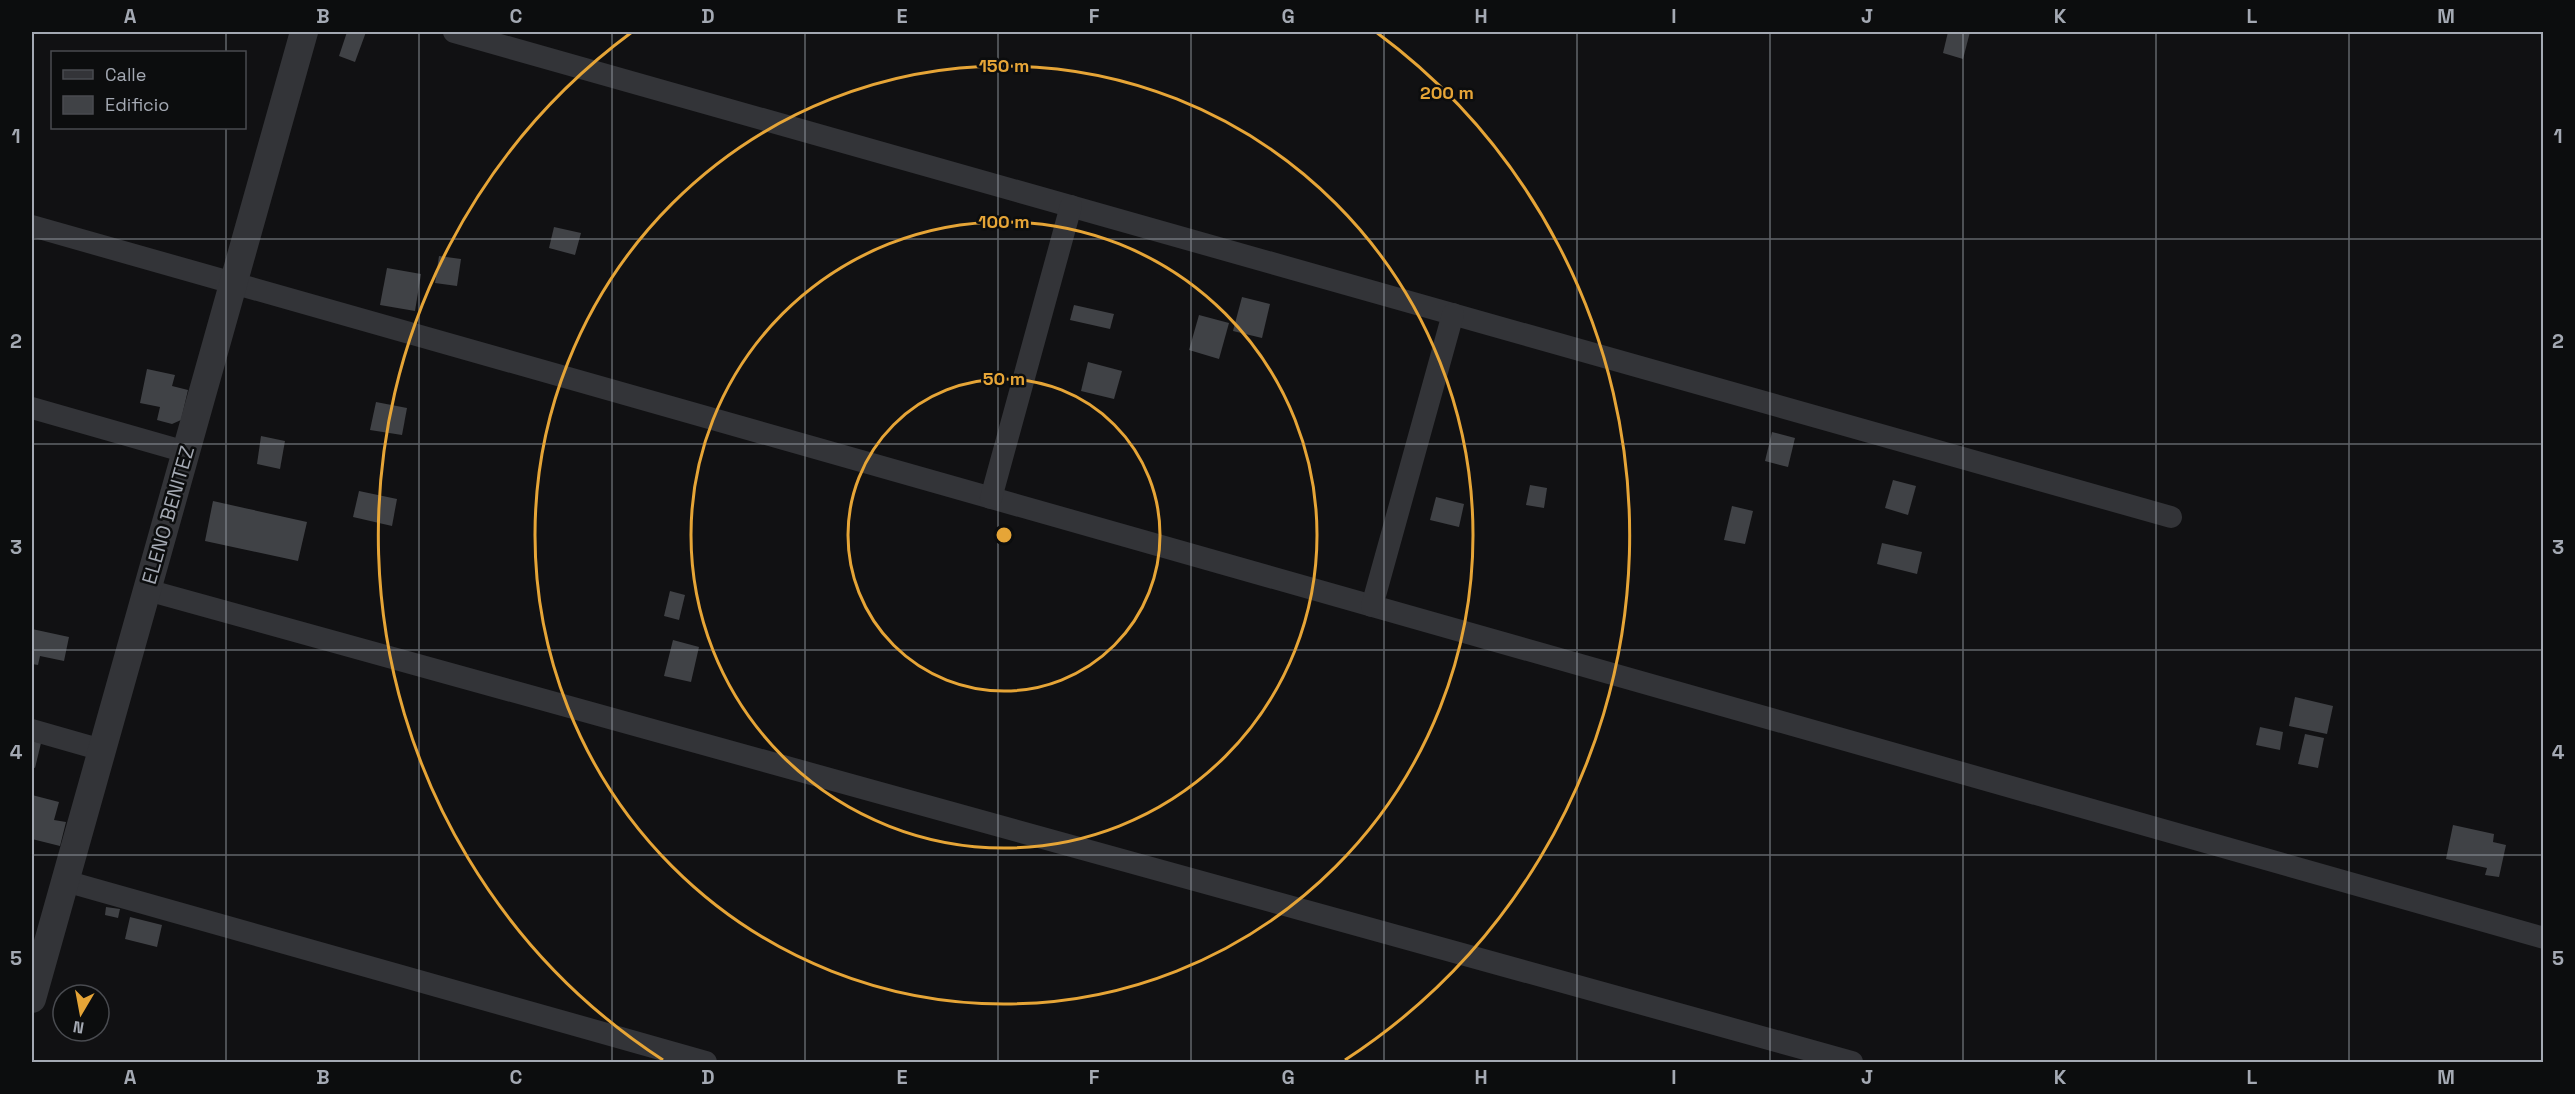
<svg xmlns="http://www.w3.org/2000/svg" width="2575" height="1094" viewBox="0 0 2575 1094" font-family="'Space Grotesk',sans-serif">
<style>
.building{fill:#404246}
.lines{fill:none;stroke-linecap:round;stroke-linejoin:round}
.minor{stroke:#333438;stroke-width:22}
.tertiary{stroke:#333438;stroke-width:28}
.grid{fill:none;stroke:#a4a9b3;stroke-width:1.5;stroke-opacity:0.55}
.ring{fill:none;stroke:#e6a537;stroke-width:3}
.labels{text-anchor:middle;stroke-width:5;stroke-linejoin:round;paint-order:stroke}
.street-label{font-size:20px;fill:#a4a9b3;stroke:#0c0d0e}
.centre{fill:#e6a537;stroke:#0c0d0e;stroke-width:3}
.ring-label{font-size:18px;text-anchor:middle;font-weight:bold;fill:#e6a537;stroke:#0c0d0e;stroke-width:5;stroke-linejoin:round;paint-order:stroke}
.neatline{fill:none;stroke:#a4a9b3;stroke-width:2}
.grid-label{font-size:20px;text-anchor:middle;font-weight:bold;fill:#a4a9b3}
</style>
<rect width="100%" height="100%" fill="#111113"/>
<g class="building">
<polygon points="347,32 366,32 355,62 339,56"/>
<polygon points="1948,32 1970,32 1963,59 1943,53"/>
<polygon points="554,227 581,233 575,255 549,248"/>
<polygon points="439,256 461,259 457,286 435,283"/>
<polygon points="387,268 421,274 415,311 380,305"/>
<polygon points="1242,297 1270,304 1262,338 1233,331"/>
<polygon points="1074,305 1114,314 1110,329 1070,320"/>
<polygon points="1199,315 1229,323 1219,359 1189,350"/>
<polygon points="1088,362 1122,371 1114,399 1081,391"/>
<polygon points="147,369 175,375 172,386 188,390 181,420 172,424 157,420 160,407 140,403"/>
<polygon points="376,402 407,408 402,435 370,430"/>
<polygon points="1772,432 1795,438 1788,467 1765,461"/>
<polygon points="261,436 285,441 280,469 257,464"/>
<polygon points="1893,480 1916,486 1908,515 1885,508"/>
<polygon points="1530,485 1547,488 1544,508 1526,505"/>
<polygon points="359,491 397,499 392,526 353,517"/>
<polygon points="1436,497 1464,504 1459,527 1430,520"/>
<polygon points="213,501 307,522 298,561 205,541"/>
<polygon points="1732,506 1753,511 1745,544 1724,540"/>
<polygon points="1882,543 1922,552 1917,574 1877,564"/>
<polygon points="670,591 685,595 679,620 664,616"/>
<polygon points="32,629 69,637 64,661 40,656 38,665 32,664"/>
<polygon points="673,640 699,647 691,682 664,676"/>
<polygon points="2295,697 2333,706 2327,734 2289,726"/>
<polygon points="2260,727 2283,732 2280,750 2256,745"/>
<polygon points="2305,734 2324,738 2318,768 2298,764"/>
<polygon points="32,741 41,743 35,768 32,767"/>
<polygon points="32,795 59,802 54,820 66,822 60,846 32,839"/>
<polygon points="2453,825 2494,834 2493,842 2506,845 2499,877 2485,875 2487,868 2446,859"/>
<polygon points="106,907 120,909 118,918 105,915"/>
<polygon points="130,917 162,925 157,947 125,939"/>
</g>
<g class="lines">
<g class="minor">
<polyline points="454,32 2171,517"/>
<polyline points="32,226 2544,938"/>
<polyline points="32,408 186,452"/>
<polyline points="991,498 1071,206"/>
<polyline points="147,590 1852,1062"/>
<polyline points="1372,606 1453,314"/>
<polyline points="32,730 102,750"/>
<polyline points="65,881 706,1062"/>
</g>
<polyline class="tertiary" points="32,999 304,32"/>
</g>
<path class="grid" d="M226,32V52M419,32V1062M612,32V1062M805,32V1062M998,32V1062M1191,32V1062M1384,32V1062M1577,32V1062M1770,32V1062M1963,32V1062M2156,32V1062M2349,32V1062M226,128V1062M32,239H2544M32,444H2544M32,650H2544M32,855H2544"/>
<g class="ring">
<circle cx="1004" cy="535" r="156"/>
<circle cx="1004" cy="535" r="313"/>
<circle cx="1004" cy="535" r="469"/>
<path d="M663 1060A626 626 0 0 1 632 32M1376 32A626 626 0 0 1 1345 1060"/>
</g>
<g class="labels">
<g class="street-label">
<text transform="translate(168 515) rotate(-74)" y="7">ELENO BENITEZ</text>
</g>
</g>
<circle cx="1004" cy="535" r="9" class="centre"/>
<g class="ring-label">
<text x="1004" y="72">150 m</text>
<text x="1447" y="99">200 m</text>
<text x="1004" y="228">100 m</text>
<text x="1004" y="385">50 m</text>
</g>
<rect width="2575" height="1094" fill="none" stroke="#0c0d0e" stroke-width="66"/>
<rect x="51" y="51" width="195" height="78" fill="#0c0d0e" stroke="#494b50" stroke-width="1.5"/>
<rect x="63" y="70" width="30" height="9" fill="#333438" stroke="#494b50" stroke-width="1.5"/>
<text x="105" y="81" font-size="18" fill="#a4a9b3">Calle</text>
<rect x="63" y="96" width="30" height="18" fill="#404246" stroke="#494b50" stroke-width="1.5"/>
<text x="105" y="111" font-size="18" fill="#a4a9b3">Edificio</text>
<g transform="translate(81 1013) rotate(190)"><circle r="28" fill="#0c0d0e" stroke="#494b50" stroke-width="1.5"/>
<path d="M0-4.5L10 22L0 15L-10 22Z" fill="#e6a537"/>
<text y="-9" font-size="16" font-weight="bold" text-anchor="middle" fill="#a4a9b3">N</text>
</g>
<rect x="33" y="33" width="2509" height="1028" class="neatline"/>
<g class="grid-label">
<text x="130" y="23">A</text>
<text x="323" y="23">B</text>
<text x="516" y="23">C</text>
<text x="708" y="23">D</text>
<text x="902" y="23">E</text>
<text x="1094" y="23">F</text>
<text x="1288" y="23">G</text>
<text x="1481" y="23">H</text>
<text x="1674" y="23">I</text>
<text x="1867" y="23">J</text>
<text x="2060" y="23">K</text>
<text x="2252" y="23">L</text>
<text x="2446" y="23">M</text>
<text x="16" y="143">1</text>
<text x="2558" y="143">1</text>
<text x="16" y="348">2</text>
<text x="2558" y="348">2</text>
<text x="16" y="554">3</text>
<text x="2558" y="554">3</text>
<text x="16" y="759">4</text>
<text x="2558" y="759">4</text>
<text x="16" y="965">5</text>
<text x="2558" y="965">5</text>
<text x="130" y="1084">A</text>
<text x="323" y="1084">B</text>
<text x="516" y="1084">C</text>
<text x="708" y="1084">D</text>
<text x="902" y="1084">E</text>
<text x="1094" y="1084">F</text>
<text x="1288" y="1084">G</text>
<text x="1481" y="1084">H</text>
<text x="1674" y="1084">I</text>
<text x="1867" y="1084">J</text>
<text x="2060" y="1084">K</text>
<text x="2252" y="1084">L</text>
<text x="2446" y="1084">M</text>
</g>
</svg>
